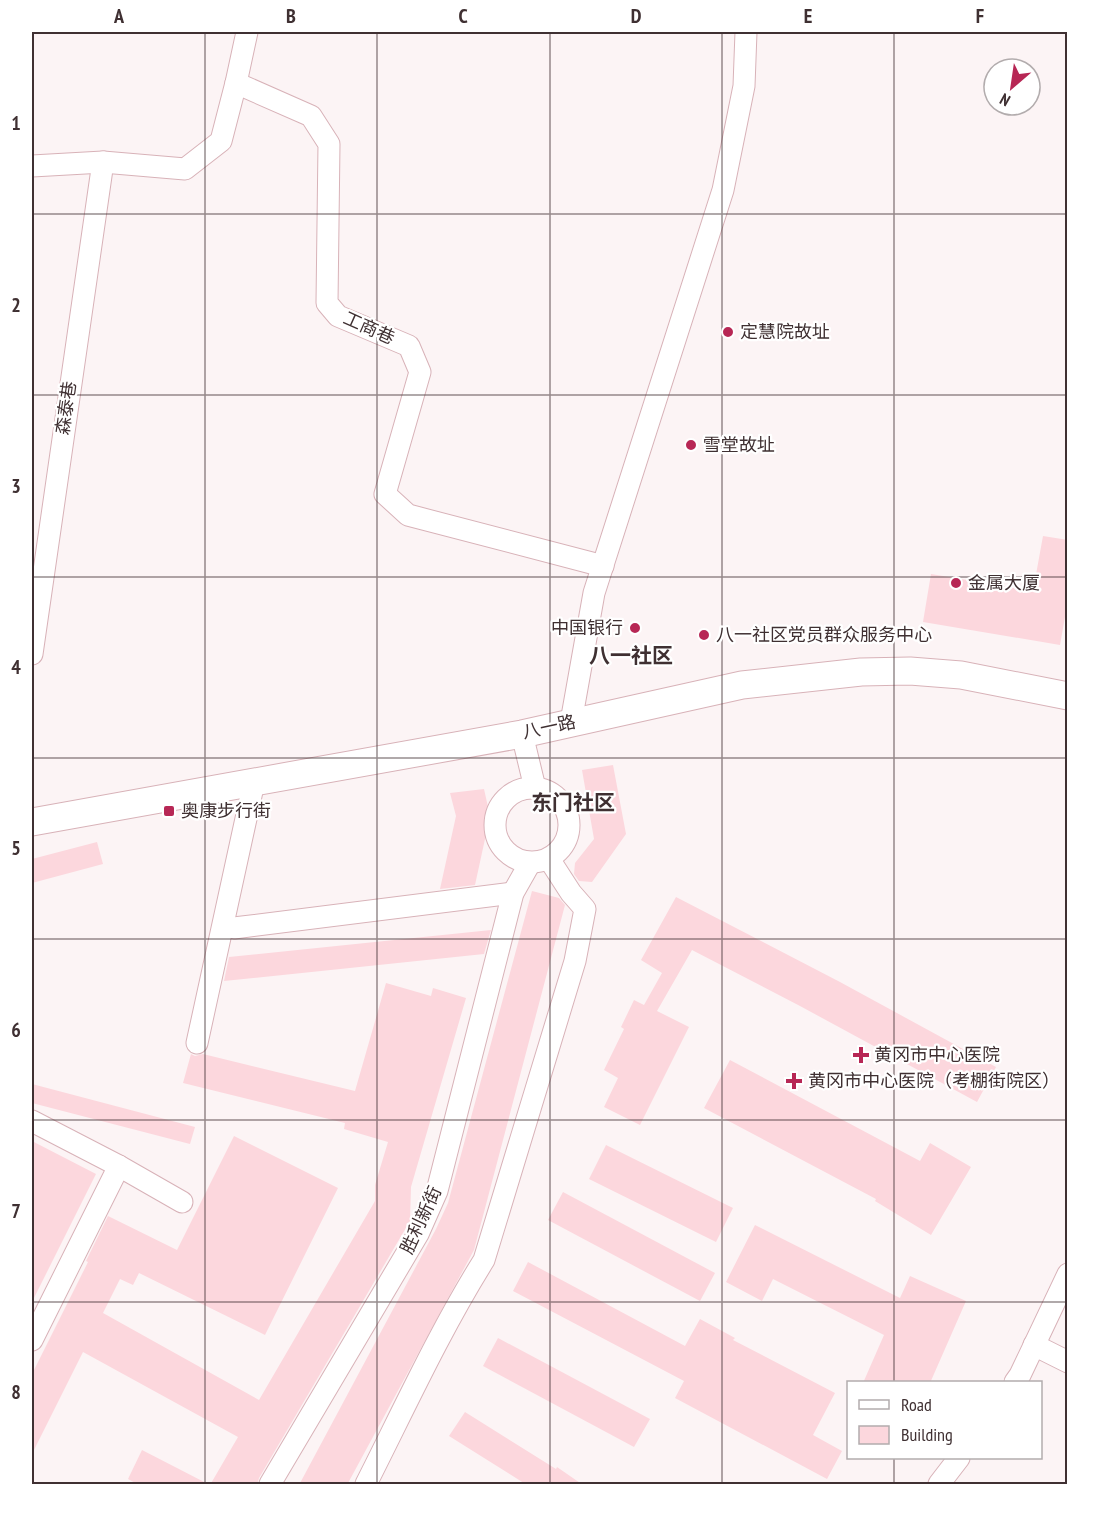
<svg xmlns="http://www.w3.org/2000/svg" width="1099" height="1516" viewBox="0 0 1099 1516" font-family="'PT Sans Narrow','Noto Sans SC',sans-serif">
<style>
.building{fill:#fcd7dd}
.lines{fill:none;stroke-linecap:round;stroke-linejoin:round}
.minor-casing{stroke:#d8b2b8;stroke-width:23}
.major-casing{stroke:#d8b2b8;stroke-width:29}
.minor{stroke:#fff;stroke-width:21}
.major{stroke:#fff;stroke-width:27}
.grid{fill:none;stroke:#3f3032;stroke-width:1.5;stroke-opacity:0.55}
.poi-dot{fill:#b72755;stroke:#fff;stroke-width:2}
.labels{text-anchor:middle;stroke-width:4.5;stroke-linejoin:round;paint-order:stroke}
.street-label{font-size:18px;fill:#3f3032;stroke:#fff}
.poi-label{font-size:18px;fill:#3f3032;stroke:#fff;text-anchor:start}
.quarter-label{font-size:21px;font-weight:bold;fill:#3f3032;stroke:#fff}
.neatline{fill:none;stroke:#3f3032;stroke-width:2}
.grid-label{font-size:20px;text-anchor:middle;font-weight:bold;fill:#3f3032}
</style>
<rect width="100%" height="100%" fill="#fcf4f5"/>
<g class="building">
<polygon points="1043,536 1068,540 1068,600 1060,645 923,622 931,574 1033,591"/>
<polygon points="613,765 626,834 592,882 579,881 574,874 575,863 594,839 582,770"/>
<polygon points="484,789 490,816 475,885 440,889 456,816 450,793"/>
<polygon points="97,842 103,864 32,883 32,859"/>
<polygon points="532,891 559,898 565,905 474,1250 347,1485 299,1485 436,1229 448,1203"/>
<polygon points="676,897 840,982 996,1067 977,1102 800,1006 692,950 657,1011 689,1027 640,1125 604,1107 618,1078 604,1070 624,1029 621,1027 634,1000 644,1005 662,973 641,960"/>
<polygon points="491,930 484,954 224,981 229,957"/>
<polygon points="386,983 431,996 433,988 466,998 411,1187 410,1221 259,1478 257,1485 210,1485 238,1437 83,1352 32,1454 32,1374 88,1262 86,1261 108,1216 177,1250 234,1136 338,1188 265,1335 139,1273 133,1285 120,1279 103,1313 259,1400 375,1201 375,1185 388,1142 344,1129 345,1123 183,1083 191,1054 195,1056 203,1054 355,1091"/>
<polygon points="730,1060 920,1161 930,1143 971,1167 931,1235 875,1201 876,1199 704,1108"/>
<polygon points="32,1084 195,1127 190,1144 32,1103"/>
<polygon points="32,1141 96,1174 32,1302"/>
<polygon points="606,1145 733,1208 716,1242 589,1179"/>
<polygon points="563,1192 715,1273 700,1301 548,1220"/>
<polygon points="755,1225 900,1298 910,1276 966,1301 930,1383 863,1383 884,1335 773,1279 762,1301 726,1282"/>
<polygon points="528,1262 685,1346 700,1319 735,1338 733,1340 835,1393 813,1435 842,1451 827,1479 675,1398 684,1381 513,1291"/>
<polygon points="498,1338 650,1419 634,1447 483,1366"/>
<polygon points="465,1412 556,1469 557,1467 583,1485 527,1485 449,1436"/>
<polygon points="142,1450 210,1485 139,1485 128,1479"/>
</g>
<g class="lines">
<g class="minor-casing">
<g id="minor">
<polyline points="236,83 311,116 329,144 327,303 338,316 409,346 420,372 385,494 408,515 603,566"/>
<polyline points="32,166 103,162 185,169 221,141 236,83 247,32"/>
<polyline points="32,654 103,162"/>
<polyline points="571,722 594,593 723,190 744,86 746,32"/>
<polyline points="522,734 535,788"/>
<circle cx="532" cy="825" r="37"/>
<polyline points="234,928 513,893"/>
<polyline points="197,1043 254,782"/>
<polyline points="32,1121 119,1166 182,1202"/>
<polyline points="32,1340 119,1166"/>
<polyline points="1034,1345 1068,1362"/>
<polyline points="1015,1382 1020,1375 1068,1274"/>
<polyline points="270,1484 418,1234 437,1191 513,893 530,863"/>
<path d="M366,1484C404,1409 439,1332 484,1260L575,961L585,909L571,893L549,859"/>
<polyline points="939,1484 959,1458"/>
</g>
</g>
<g class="major-casing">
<polyline id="major" points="32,822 522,734 742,685 861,672 910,671 961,675 1068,696"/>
</g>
<use href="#minor" class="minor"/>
<use href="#major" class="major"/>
</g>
<path class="grid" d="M205,32V1484M377,32V1484M550,32V1484M722,32V1484M894,32V1382M32,214H1068M32,395H1068M32,577H1068M32,758H1068M32,939H1068M32,1120H1068M32,1302H1068M894,1458V1484"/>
<g class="poi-dot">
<circle cx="728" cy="332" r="6"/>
<circle cx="691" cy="445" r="6"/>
<circle cx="956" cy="583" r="6"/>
<circle cx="635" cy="628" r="6"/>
<circle cx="704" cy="635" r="6"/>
<rect x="163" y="805" width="12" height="12" rx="3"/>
<path d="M858 1046h6v6h6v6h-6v6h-6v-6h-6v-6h6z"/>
<path d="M791 1072h6v6h6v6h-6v6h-6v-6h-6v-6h6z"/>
</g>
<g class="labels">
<g class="street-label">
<text transform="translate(369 328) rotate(24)" y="6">工商巷</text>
<text transform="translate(66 408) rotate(-82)" y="6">森泰巷</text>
<text transform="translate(549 727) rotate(-12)" y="6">八一路</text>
<text transform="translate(421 1220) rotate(-65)" y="6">胜利新街</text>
</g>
<g class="poi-label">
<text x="740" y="338">定慧院故址</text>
<text x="703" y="451">雪堂故址</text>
<text x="968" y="589">金属大厦</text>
<text x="623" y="634" text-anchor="end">中国银行</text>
<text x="716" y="641">八一社区党员群众服务中心</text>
<text x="181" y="817">奥康步行街</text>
<text x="874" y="1061">黄冈市中心医院</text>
<text x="808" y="1087">黄冈市中心医院（考棚街院区）</text>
</g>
<g class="quarter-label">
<text x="631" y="663">八一社区</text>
<text x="573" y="810">东门社区</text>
</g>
</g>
<rect width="1099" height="1516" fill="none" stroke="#ffffff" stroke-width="66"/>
<rect x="847" y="1381" width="195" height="78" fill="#ffffff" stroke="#b2acad" stroke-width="1.5"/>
<rect x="859" y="1400" width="30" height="9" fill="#ffffff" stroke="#b2acad" stroke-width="1.5"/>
<text x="901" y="1411" font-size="18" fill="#3f3032">Road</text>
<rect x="859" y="1426" width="30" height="18" fill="#fcd7dd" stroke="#b2acad" stroke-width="1.5"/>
<text x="901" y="1441" font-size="18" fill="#3f3032">Building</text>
<g transform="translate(1012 87) rotate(209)"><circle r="28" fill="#ffffff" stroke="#b2acad" stroke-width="1.5"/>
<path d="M0-4.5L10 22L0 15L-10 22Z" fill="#b72755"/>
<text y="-9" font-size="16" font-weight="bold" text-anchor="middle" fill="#3f3032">N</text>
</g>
<rect x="33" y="33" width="1033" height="1450" class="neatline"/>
<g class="grid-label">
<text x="119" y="23">A</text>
<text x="291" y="23">B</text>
<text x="463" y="23">C</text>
<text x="636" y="23">D</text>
<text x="808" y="23">E</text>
<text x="980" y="23">F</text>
<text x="16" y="130">1</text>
<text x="16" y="312">2</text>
<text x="16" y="493">3</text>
<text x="16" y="674">4</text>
<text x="16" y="855">5</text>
<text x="16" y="1037">6</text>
<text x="16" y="1218">7</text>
<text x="16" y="1399">8</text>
</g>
</svg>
